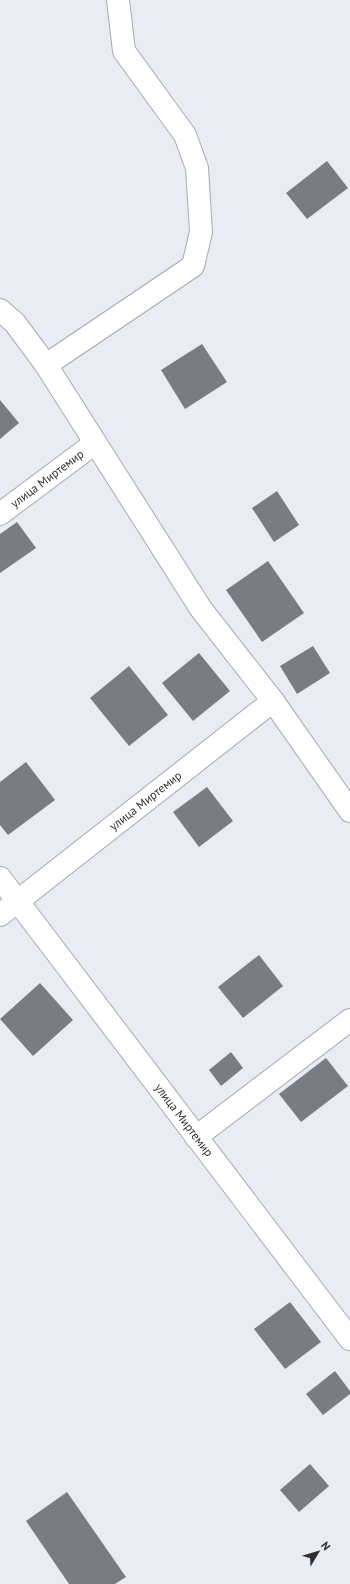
<svg xmlns="http://www.w3.org/2000/svg" width="350" height="1584" viewBox="0 0 350 1584" font-family="'PT Sans',sans-serif">
<style>
.building{fill:#7a7c82}
.lines{fill:none;stroke-linecap:round;stroke-linejoin:round}
.minor-casing{stroke:#a8a9b1;stroke-width:24}
.minor{stroke:#fff;stroke-width:22}
.labels{text-anchor:middle;stroke-width:3;stroke-linejoin:round;paint-order:stroke}
.street-label{font-size:12px;fill:#303033;stroke:#eaecf4}
</style>
<rect width="100%" height="100%" fill="#eaecf4"/>
<g class="building">
<polygon points="327,161 348,188 307,219 286,193"/>
<polygon points="202,344 227,382 185,409 161,370"/>
<polygon points="0,400 19,423 0,439"/>
<polygon points="277,491 299,525 274,542 252,508"/>
<polygon points="17,522 36,548 0,573 0,534"/>
<polygon points="268,561 304,613 262,642 226,590"/>
<polygon points="313,646 330,673 297,694 280,666"/>
<polygon points="199,653 230,691 193,721 162,683"/>
<polygon points="129,666 168,715 129,746 90,698"/>
<polygon points="26,762 55,800 8,835 0,825 0,782"/>
<polygon points="207,787 233,821 199,847 173,812"/>
<polygon points="259,955 283,986 243,1018 218,987"/>
<polygon points="40,983 73,1020 33,1056 0,1019"/>
<polygon points="231,1052 243,1068 221,1086 209,1070"/>
<polygon points="326,1058 348,1086 301,1122 279,1094"/>
<polygon points="290,1302 321,1342 285,1369 254,1329"/>
<polygon points="335,1371 350,1391 350,1394 323,1415 306,1394"/>
<polygon points="310,1464 329,1486 299,1512 280,1490"/>
<polygon points="67,1492 126,1577 115,1584 69,1584 26,1521"/>
</g>
<g class="lines">
<g class="minor-casing">
<g id="minor">
<polyline points="0,310 15,323 46,365 201,609 273,701 350,811"/>
<polyline points="46,365 193,266 201,232 197,168 185,135 124,51 118,0"/>
<path id="s1" d="M0,514L95,443"/>
<path id="s2" d="M0,878L350,1339"/>
<path id="s3" d="M0,915L273,701"/>
<polyline points="196,1137 350,1020"/>
</g>
</g>
<use href="#minor" class="minor"/>
</g>
<g class="labels">
<g class="street-label">
<text dy="4" stroke="none"><textPath href="#s1" startOffset="59">улица Миртемир</textPath></text>
<text dy="4" stroke="none"><textPath href="#s3" startOffset="185">улица Миртемир</textPath></text>
<text dy="4" stroke="none"><textPath href="#s2" startOffset="304">улица Миртемир</textPath></text>
</g>
</g>
<g transform="translate(318 1552) rotate(52)" stroke="#eaecf4" stroke-width="3" paint-order="stroke">
<path d="M0-3L7 15L0 10L-7 15Z" fill="#303033"/>
<text y="-6" font-size="11" font-weight="bold" text-anchor="middle" fill="#303033">N</text>
</g>
</svg>
